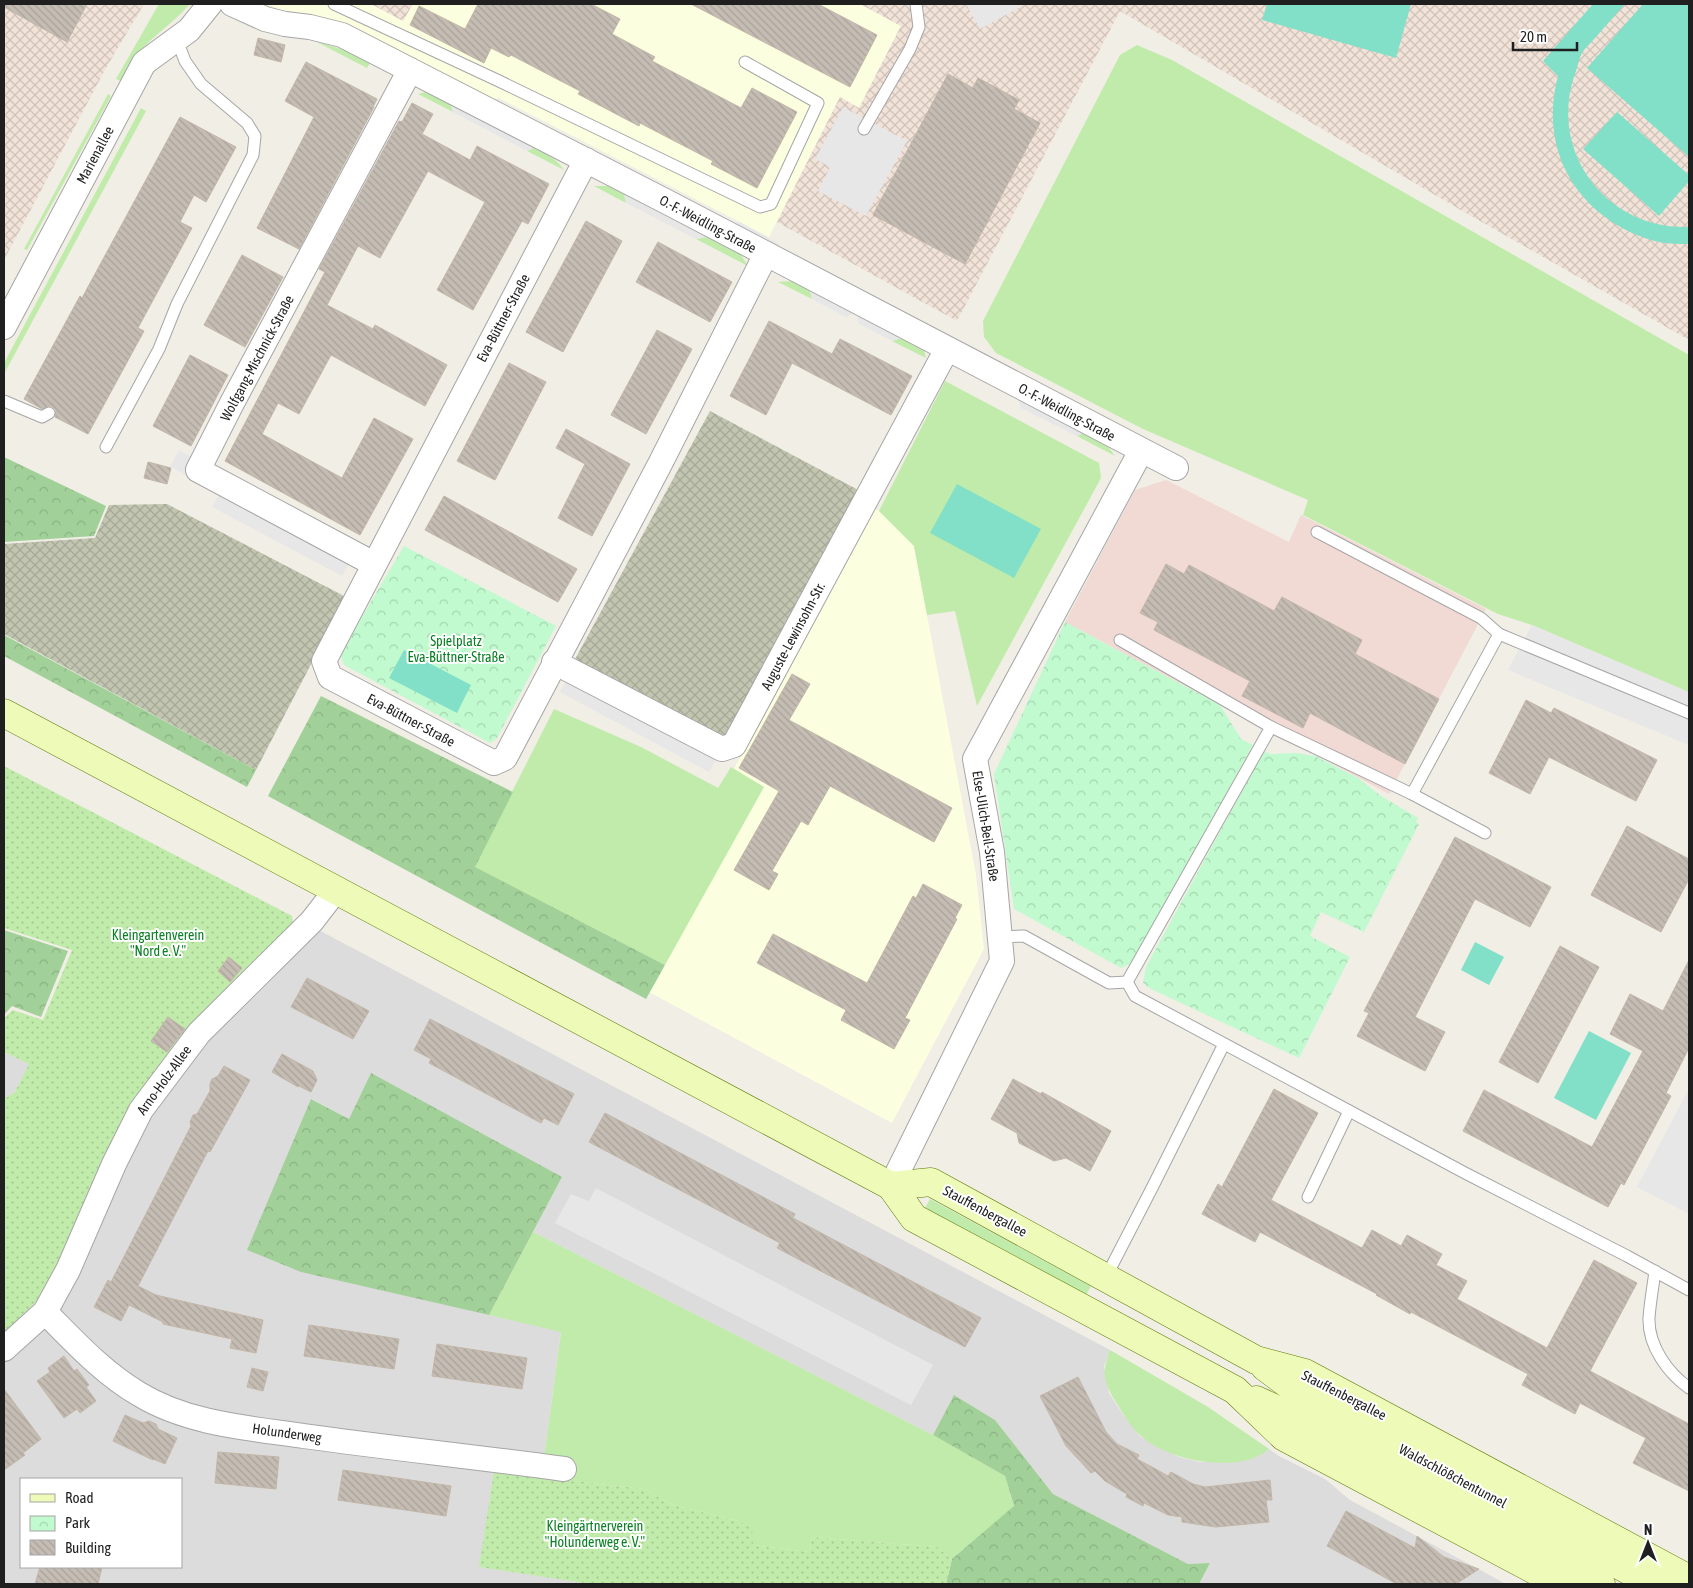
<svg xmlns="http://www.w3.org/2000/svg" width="1693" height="1588" viewBox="0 0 1693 1588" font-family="'Asap Condensed',sans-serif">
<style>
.residential{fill:#dddcdc;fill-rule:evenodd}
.commercial{fill:#f1d9d4}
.education{fill:#fbffdf}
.military{fill:url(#military-cross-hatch)}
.construction{fill:url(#construction-cross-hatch)}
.grass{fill:#c1ebaa}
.forest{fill:url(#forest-crowns)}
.park{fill:url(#park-crowns)}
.garden{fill:url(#garden-dots)}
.pitch{fill:#82e0c8}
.parking{fill:#e7e7e7}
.building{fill:url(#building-back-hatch);stroke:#c2b6a7}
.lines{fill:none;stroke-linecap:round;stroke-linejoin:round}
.lane-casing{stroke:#a6a6a6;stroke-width:13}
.street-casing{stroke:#a6a6a6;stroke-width:26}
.secondary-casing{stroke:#5c7903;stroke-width:29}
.lane{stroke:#fff;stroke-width:11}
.street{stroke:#fff;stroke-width:24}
.secondary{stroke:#eefbb8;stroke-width:28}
.labels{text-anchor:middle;stroke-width:4;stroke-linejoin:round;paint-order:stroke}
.street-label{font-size:14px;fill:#1f1f1f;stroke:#fff}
.park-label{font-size:14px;fill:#0a8024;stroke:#fff}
</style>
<defs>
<pattern id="military-cross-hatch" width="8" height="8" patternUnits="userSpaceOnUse" patternTransform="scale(1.25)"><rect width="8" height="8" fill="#f2e3d8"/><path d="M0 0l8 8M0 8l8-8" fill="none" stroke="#cfc2b9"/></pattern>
<pattern id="construction-cross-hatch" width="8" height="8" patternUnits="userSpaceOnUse" patternTransform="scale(1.25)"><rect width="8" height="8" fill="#c2c5b0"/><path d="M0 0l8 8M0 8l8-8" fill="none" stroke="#a6a997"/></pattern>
<pattern id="forest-crowns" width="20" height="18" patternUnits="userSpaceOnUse" patternTransform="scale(1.25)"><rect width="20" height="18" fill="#a2d099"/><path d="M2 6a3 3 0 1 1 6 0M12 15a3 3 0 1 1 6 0" fill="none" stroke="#8bb283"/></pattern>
<pattern id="park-crowns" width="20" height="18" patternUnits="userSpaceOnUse" patternTransform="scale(1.25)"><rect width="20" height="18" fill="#c1face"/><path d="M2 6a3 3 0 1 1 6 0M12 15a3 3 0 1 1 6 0" fill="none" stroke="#a5d6b0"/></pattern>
<pattern id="garden-dots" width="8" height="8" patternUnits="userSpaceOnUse" patternTransform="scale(1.25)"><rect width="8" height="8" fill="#c1ebaa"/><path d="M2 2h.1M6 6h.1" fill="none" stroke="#a5c992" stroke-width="1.8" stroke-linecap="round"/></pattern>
<pattern id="building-back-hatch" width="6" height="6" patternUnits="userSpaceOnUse" patternTransform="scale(1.25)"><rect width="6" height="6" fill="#c5bdb4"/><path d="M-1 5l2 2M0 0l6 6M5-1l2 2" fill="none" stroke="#a9a29a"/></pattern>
</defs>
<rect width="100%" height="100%" fill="#f0eee5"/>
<g class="residential">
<path d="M313,927L1110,1350L1104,1366L1109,1393L1124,1416L1140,1436L1154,1445L1179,1457L1200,1462H1227L1257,1457L1269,1449L1279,1456L1325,1479L1350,1500L1506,1584H1199L1210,1563L1188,1564L1053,1494L995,1420L954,1395L933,1435L533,1232L562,1177L349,1119L312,1099L302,1272L561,1331L544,1458L480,1567L591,1584H4V1360L147,1112L197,1048ZM21,1479H181V1567H21Z"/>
<polygon points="4,1052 30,1064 15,1092 4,1099"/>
</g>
<polygon class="commercial" points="1166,480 1289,542 1301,515 1486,609 1389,794 1065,622 1135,490"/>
<g class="education">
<polygon points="266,4 371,4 403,21 413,4 860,4 901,26 859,108 840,97 769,237 499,98 493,99 350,26 321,17 282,10"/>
<polygon points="871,507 879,511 914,546 976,875 984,949 892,1123 649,992 764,787 734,769"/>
</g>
<g class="military">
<polygon points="4,4 144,4 107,66 4,260"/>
<polygon points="371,4 413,4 403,21"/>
<polygon points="860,4 1689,4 1689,340 1459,209 1120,11 957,321 777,222 840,97 859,108 901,26"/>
</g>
<g class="construction">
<polygon points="710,411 862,492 731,735 720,738 573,663"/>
<polygon points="167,504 346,597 256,770 4,634 4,544 95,538 109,505"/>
</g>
<g class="grass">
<path d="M159,4H190C172,25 146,40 130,63C126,68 124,75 121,81L116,79Z"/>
<polygon points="315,41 344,50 370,63 367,68"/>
<polygon points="1137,45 1172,60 1689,355 1689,693 1532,625 1498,614 1303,515 1308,500 1143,429 996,353 984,337 983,321 1120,55"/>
<polygon points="426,92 451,105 453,112 418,94"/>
<polygon points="108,94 111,96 27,250 24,249"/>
<polygon points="141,108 146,111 4,374 4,363"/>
<path d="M533,148C546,154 556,158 564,170L527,151Z"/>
<polygon points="594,186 608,186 624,194 626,203"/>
<polygon points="706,237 741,255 748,266 696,239"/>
<polygon points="792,281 810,291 812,299 778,282"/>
<polygon points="901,338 924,350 926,358 892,341"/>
<polygon points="945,381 1099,463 1101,478 977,706 955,611 927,615 914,546 879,511"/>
<polygon points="1084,433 1106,444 1115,456 1077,436"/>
<polygon points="554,709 641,747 718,788 731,767 764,787 665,965 474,867"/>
<polygon points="930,1199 1091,1286 1085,1297 924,1210"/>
<polygon points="533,1232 933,1435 1005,1476 1014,1507 952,1559 937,1547 812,1537 809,1552 753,1545 738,1521 673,1505 644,1489 563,1480 544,1458 561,1332 489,1315"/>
<path d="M1110,1350L1208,1407L1269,1449C1265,1452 1261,1455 1256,1457C1225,1471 1164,1459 1140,1435C1131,1427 1125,1417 1119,1407C1105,1385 1100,1375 1110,1350Z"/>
</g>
<g class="forest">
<polygon points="4,457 106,506 94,536 4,542"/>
<polygon points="4,635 256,770 247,787 4,656"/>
<polygon points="321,696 513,792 475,867 665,965 646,999 268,796"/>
<polygon points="4,930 68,951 41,1017 12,1006 4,1015"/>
<polygon points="371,1073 562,1177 489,1315 301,1272 247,1250 311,1099 349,1119"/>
<polygon points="954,1395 995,1420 1053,1494 1188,1564 1210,1563 1199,1584 946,1584 952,1559 1014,1506 1005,1476 933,1435"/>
</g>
<g class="park">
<polygon points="404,546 556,626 497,738 490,743 344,665 340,654"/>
<polygon points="1065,622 1220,705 1241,739 1253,745 1134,962 1121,968 1014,909 994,774"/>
<polygon points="1264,751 1270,754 1296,753 1315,756 1358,778 1381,796 1418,818 1416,822 1419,824 1364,932 1321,912 1310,936 1350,957 1299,1058 1151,989 1143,983 1146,967"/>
</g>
<g class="garden">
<polygon points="4,766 292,916 293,923 191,1032 60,1265 35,1303 4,1332 4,1099 15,1092 29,1064 4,1052 4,1018 13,1010 43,1020 72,950 4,928"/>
<polygon points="494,1472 644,1489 673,1505 738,1521 752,1528 753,1545 809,1552 812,1537 937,1547 952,1559 946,1584 591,1584 479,1567"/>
</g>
<g class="pitch">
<polygon points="1267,4 1411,4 1396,58 1262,20"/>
<path d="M1593,4H1625C1615,15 1605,27 1595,38C1591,43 1585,48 1582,53C1579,58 1578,65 1576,71C1546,150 1606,230 1689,227V244C1677,244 1663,244 1651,240C1578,217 1538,151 1558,76L1543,61Z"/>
<polygon points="1643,4 1689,4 1689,157 1587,68"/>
<polygon points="1617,112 1689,175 1689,181 1659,216 1583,149"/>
<polygon points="957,484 1041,529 1014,578 930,533"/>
<polygon points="404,650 471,685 457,713 389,678"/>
<polygon points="1475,942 1504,957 1489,985 1461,970"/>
<polygon points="1589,1031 1631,1053 1596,1120 1554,1098"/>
</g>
<g class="parking">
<polygon points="966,4 1026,4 980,29"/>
<polygon points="451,105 533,148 527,151 453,112"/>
<polygon points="843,107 907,141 866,216 818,191 830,167 815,159"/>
<polygon points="624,194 706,237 696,239 626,203"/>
<polygon points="739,222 778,243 781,251 730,225"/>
<polygon points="810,291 853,313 846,317 812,299"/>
<polygon points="858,316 901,338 892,341 858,323"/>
<polygon points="1018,399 1084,433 1077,436 1021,408"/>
<polygon points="179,450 193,458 184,474 170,466"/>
<polygon points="219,495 349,564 342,576 212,507"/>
<polygon points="1532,625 1689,692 1689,745 1508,670"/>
<polygon points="572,670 722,749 709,772 560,692"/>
<polygon points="1689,1089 1689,1214 1637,1187"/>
<polygon points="596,1188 933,1365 911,1405 555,1223 571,1194 589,1201"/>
</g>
<g class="building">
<polygon points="4,4 87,4 67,42 4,7"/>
<polygon points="478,4 591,4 620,19 612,34 655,57 652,61 741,108 752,88 797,112 757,188 711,164 713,161 640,123 639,126 578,94 580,91 511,55 509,57 491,48 484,63 410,25 419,6 465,29"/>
<polygon points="691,4 818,4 877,35 850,87"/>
<polygon points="258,38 285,45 281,62 254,55"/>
<polygon points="306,62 377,99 373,107 374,107 299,249 257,228 314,117 285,101"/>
<polygon points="948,74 973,88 978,78 1019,100 1014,109 1040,123 965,264 873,215"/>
<polygon points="412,103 433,114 422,134 470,160 477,146 549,184 528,224 522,221 473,310 437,290 485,202 428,171 380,258 358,246 327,305 373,329 375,325 447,365 425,406 331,355 299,414 278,403 262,434 342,478 374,418 413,439 360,535 225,461 325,272 319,269 399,121 402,122"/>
<polygon points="180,117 236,147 206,202 194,195 180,222 192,228 138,328 144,331 88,434 55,417 56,410 52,406 49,406 42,409 24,399 80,296 82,298"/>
<polygon points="586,221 622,241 563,352 526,332"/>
<polygon points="658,242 732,282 710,322 636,282"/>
<polygon points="242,255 283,277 245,347 204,325"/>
<polygon points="769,321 832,354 840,339 912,376 891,415 792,363 766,415 730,396"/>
<polygon points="657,330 692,349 646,434 611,415"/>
<polygon points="190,355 228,375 191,446 153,426"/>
<polygon points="509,363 546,382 495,480 457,461"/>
<polygon points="566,429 630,464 592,536 558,518 585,464 556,448"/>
<polygon points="148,462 171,468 167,484 144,478"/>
<polygon points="444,496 577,569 558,602 425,530"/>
<polygon points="1166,564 1184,574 1189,565 1274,611 1282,597 1362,640 1355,654 1439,699 1405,764 1310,713 1303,728 1242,696 1250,681 1154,630 1158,622 1140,613"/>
<polygon points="792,674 810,684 789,720 952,808 934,842 830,786 808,825 801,821 772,871 778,874 769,890 734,870 779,791 739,768"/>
<polygon points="1526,700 1551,713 1554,708 1657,760 1636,801 1549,757 1530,794 1489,773"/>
<polygon points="1627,826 1689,859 1689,879 1661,932 1591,895"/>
<polygon points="1455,837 1551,887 1530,927 1475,899 1415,1017 1445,1032 1425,1071 1357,1036 1369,1013 1364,1011"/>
<polygon points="923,884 962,905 955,918 957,919 905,1018 910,1020 894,1049 841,1020 846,1010 757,963 773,934 867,983 913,896 916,898"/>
<polygon points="1560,946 1599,967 1538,1083 1499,1062"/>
<polygon points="229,957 242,968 230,982 218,971"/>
<polygon points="1689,960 1689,1048 1666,1093 1671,1096 1624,1185 1621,1183 1608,1207 1463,1131 1484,1090 1592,1147 1643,1051 1610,1034 1630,994 1663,1011"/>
<polygon points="307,978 369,1011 353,1039 291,1007"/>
<polygon points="168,1017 185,1029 167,1052 151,1041"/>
<polygon points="430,1019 574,1094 558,1125 544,1118 541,1123 429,1063 431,1059 414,1050"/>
<polygon points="282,1054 313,1071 317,1080 311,1092 299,1086 298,1087 272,1072"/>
<polygon points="224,1066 250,1080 210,1152 208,1151 138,1286 156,1295 263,1320 256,1353 230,1348 232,1339 163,1324 163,1322 129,1305 121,1321 94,1307 108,1280 111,1282 191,1126 190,1122 193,1115 197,1114 210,1091 210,1084 212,1079 218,1076"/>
<polygon points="1013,1079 1041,1094 1042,1092 1111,1131 1090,1171 1066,1158 1054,1161 1019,1143 1017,1133 991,1119"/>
<polygon points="1274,1089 1318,1113 1271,1200 1362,1248 1372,1230 1401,1246 1407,1235 1442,1254 1436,1265 1467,1281 1457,1299 1547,1348 1594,1260 1637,1283 1590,1371 1689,1424 1689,1491 1633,1463 1646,1438 1580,1403 1575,1414 1522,1385 1528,1374 1411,1312 1410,1314 1376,1295 1377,1294 1260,1232 1255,1242 1202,1214 1218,1184 1222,1187"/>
<polygon points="605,1113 795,1214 793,1218 981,1318 965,1347 777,1248 780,1243 589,1142"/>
<polygon points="309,1325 399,1339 394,1369 304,1356"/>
<polygon points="437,1344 527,1358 522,1389 432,1376"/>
<polygon points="64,1356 74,1371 77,1369 89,1385 86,1387 96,1401 80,1413 77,1409 64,1418 37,1381 50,1372 48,1368"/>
<polygon points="252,1368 268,1372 263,1391 247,1387"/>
<polygon points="1078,1377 1106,1432 1117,1444 1139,1455 1137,1459 1152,1467 1168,1476 1171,1472 1193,1484 1205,1487 1270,1480 1272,1500 1266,1500 1269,1522 1216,1527 1182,1522 1182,1517 1168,1515 1144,1503 1143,1506 1126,1497 1127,1494 1105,1481 1095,1471 1091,1473 1066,1446 1040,1396"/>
<polygon points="4,1389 41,1439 23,1453 25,1455 4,1470"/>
<polygon points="125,1415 143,1423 149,1421 156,1424 158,1429 177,1438 165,1464 153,1459 153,1460 113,1441"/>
<polygon points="218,1452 279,1457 276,1489 215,1483"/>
<polygon points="343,1470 451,1486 446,1516 338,1500"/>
<polygon points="1346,1511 1415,1548 1417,1536 1444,1557 1479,1569 1456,1584 1397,1584 1327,1546"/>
<polygon points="40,1567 102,1567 98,1584 35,1584"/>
</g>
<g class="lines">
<g class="lane-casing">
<g id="lane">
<polyline points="334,4 499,81 760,207 771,204 818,103 745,62"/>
<polyline points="864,129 910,49 919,27 916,4"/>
<polyline points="4,401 42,417 49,413"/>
<polyline points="106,447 159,349 177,304 253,155 255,136 247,123 201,84 185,61 177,40"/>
<polyline points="1317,532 1481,618 1499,634 1689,713"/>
<polyline points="1120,640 1271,727 1127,982"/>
<polyline points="1271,727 1412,794 1485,833"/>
<polyline points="1412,794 1499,634"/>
<polyline points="1000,937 1024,936 1109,983 1127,982 1135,996 1465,1173 1627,1256 1689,1290"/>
<polyline points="1308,1197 1349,1111"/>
<path d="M1655,1271C1653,1287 1650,1303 1649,1318C1648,1346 1668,1373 1689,1388"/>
<polyline points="1106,1277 1153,1186 1224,1044"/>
</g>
</g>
<g class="street-casing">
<g id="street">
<polyline points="232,4 265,19 285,24 310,27 342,35 669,203 1176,468"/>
<polyline points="586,160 324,661 330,677 494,763 505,758 660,464 766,254"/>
<polyline points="4,327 144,63 189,30 210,4"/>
<polyline points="374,564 198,470 232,403 410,70"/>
<polyline points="554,662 722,749 734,745 947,349"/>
<polyline points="891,1186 1002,961 992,852 975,759 1141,451"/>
<path d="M45,1312C74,1341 103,1373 139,1394C188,1424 249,1428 304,1436C390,1448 477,1457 564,1469"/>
<polyline points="4,1349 45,1312 68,1270 114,1164 141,1110 199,1033 312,921 336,890"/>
</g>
</g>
<g class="secondary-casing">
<g id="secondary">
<polyline points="4,713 891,1186 914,1218 1235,1390 1284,1437 1561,1584"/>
<polyline points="891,1186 931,1182 1256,1360 1305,1373 1689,1579"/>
<polyline points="1265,1367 1297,1391 1654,1584"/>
<polyline points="1256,1400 1291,1416 1601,1584"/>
</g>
</g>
<use href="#lane" class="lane"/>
<use href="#street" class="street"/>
<use href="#secondary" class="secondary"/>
</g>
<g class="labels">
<g class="street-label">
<text transform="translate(95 155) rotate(-62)" y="5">Marienallee</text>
<text transform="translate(708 224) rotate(28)" y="5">O.-F.-Weidling-Straße</text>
<text transform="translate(503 318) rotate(-62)" y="5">Eva-Büttner-Straße</text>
<text transform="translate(257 358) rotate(-62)" y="5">Wolfgang-Mischnick-Straße</text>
<text transform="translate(1067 412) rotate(28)" y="5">O.-F.-Weidling-Straße</text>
<text transform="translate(793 636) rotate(-62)" y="5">Auguste-Lewinsohn-Str.</text>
<text transform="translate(411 720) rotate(28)" y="5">Eva-Büttner-Straße</text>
<text transform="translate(986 826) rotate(81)" y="5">Else-Ulich-Beil-Straße</text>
<text transform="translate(164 1080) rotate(-54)" y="5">Arno-Holz-Allee</text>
<text transform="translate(985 1211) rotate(28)" y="5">Stauffenbergallee</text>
<text transform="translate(1344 1395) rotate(27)" y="5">Stauffenbergallee</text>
<text transform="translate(287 1433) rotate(8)" y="5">Holunderweg</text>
<text transform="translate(1453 1476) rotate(28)" y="5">Waldschlößchentunnel</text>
</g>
<g class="park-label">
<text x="456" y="646">Spielplatz<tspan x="456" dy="16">Eva-Büttner-Straße</tspan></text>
<text x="158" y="940">Kleingartenverein<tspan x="158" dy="16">"Nord e. V."</tspan></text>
<text x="595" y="1531">Kleingärtnerverein<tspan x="595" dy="16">"Holunderweg e. V."</tspan></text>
</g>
</g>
<rect width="1693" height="1588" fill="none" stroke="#1f1f1f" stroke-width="10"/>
<rect x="20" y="1478" width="162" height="90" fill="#ffffff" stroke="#a5a5a5"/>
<rect x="30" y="1494" width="25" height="8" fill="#eefbb8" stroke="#a5a5a5"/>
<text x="65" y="1503" font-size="15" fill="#1f1f1f">Road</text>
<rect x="30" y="1516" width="25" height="15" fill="url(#park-crowns)" stroke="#a5a5a5"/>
<text x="65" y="1528" font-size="15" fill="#1f1f1f">Park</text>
<rect x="30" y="1540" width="25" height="15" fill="url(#building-back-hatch)" stroke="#a5a5a5"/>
<text x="65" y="1553" font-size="15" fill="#1f1f1f">Building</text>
<g transform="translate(1648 1543)" stroke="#ffffff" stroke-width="4" paint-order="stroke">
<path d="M0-4L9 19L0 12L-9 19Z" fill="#1f1f1f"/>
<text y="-8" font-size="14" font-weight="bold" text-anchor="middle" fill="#1f1f1f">N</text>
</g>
<path d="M1513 42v8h64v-8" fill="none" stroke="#1f1f1f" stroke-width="2.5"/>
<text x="1520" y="42" font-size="15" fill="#1f1f1f" stroke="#ffffff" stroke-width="4" paint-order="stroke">20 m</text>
</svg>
